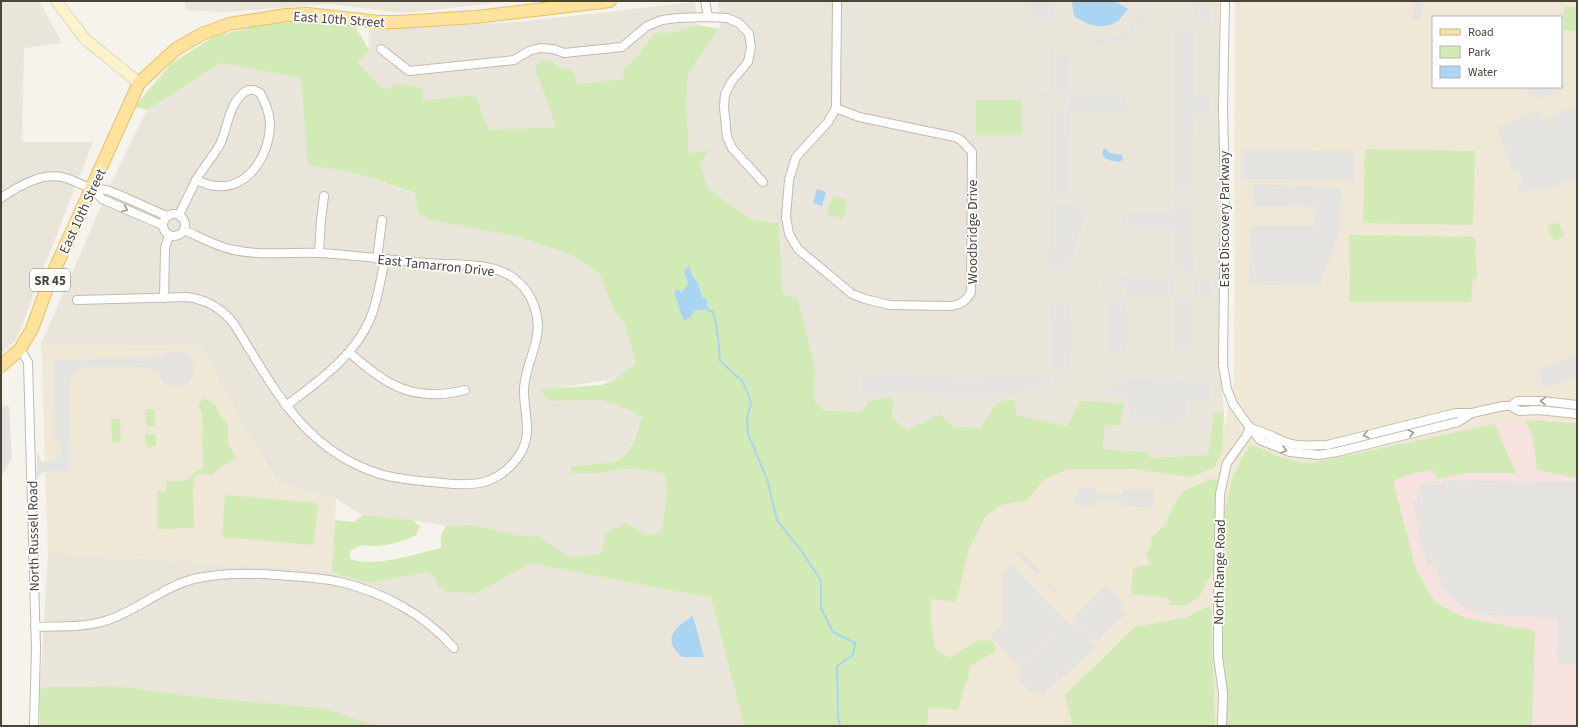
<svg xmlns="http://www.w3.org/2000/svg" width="1578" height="727" viewBox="0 0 1578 727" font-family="'Source Sans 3',sans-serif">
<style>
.residential{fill:#eae5da}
.education{fill:#efe8d6;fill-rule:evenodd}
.medical{fill:#f6e3e0}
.green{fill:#d2eab5;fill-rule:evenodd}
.parking{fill:#e5e3e0}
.water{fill:#a9d4f2}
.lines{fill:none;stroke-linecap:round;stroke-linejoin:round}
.stream{stroke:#a9d4f2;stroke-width:2}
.street-casing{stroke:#c2bbae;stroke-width:10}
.secondary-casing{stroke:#d6c79b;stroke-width:12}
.primary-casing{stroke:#e6c16a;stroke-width:14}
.street{stroke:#fff;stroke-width:8}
.secondary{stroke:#fff3cd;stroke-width:11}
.primary{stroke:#ffe39c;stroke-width:12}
.oneway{stroke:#9c9892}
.labels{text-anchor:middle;stroke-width:3.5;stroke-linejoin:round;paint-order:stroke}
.shield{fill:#fff;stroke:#817c74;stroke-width:1}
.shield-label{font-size:13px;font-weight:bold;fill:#4b4439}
.street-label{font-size:14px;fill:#4b4439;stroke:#fff}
</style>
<rect width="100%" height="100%" fill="#f6f3ec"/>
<g class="residential">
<polygon points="1,1 39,1 62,43 24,48 22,142 93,142 44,267 17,339 1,354"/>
<polygon points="185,1 512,1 403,13 330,4 224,12 185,10"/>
<polygon points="718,1 1219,1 1219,362 1224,412 1214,413 1208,455 1151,458 1147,452 1103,449 1105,426 1068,426 1016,415 995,404 982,428 952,426 941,414 907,430 892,418 893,397 861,412 823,410 814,399 815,369 782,294 779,223 753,220 708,189 700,164 710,150 689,153 686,100 688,74 720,27"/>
<polygon points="695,2 697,25 675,32 654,33 636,58 624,68 623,79 577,84 536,68 557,127 489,130 475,95 423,100 380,86 358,62 369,50 369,29 518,22"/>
<polygon points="221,63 301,78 309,165 355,173 415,194 418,214 430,220 520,237 573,256 599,273 614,311 624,323 636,364 615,379 554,388 541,389 554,401 601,400 618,405 642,417 629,449 622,458 605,463 571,466 571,473 599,473 622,469 646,470 665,474 667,493 662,529 655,535 646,535 602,553 575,558 566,555 539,537 517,535 473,525 446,526 412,520 363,515 336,499 278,483 237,415 201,346 41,344 113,179 147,110"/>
<polygon points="48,553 332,571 339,575 369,583 427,572 476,594 530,563 711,598 744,726 377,726 323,708 200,697 118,686 50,687 40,689"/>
</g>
<g class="education">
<path d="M1235,1H1577V726H812L740,448L1218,457L1234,382ZM1433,17H1561V87H1433Z"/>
<polygon points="41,344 201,346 237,415 277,483 336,499 332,571 48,553"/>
</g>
<polygon class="medical" points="1526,418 1577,421 1577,726 1532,726 1535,631 1465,618 1435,602 1416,570 1385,449 1499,421"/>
<g class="green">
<polygon points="1564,7 1577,7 1577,31 1563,31"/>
<path d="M315,20L355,26L369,50L358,62L380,86L388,89L396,83L422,88L423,100L475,95L489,130L556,127L535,68L540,60L554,61L557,68L573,70L577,84L623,79L624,68L636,58L654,33L675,32L697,25L719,29L688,74L686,100L689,153L710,150L700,164L708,189L753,220L779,223L782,294L798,299L815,369L814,399L823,410L861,412L869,401L893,397L892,418L907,430L941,414L952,426L981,428L995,404L1005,401L1015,400L1016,415L1068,426L1080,401L1125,403L1120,425L1105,426L1103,449L1147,452L1151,458L1208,455L1214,413L1224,412L1222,452L1214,468L1191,477L1132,469H1068L1044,480L1027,500L1001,505L985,517L969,548L956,602L931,599V624L935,648L949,658L979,640L994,641L995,651L971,666L958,710L930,707L928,711L927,726H744L711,598L530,563L476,594L446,591L438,586L435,577L427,572L369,583L339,575L332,571L335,520L354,522L363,515L412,520L420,526L416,535C404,541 390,545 377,546C364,546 361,543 350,551V559C375,568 415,554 441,548V535L446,526L473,525L517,535L539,537L566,555L575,558L602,553L606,532L627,523C641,532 647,541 662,529L667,493L665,474L646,470L622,469L599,473H571V466C583,465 614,464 623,457C633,448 637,429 642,417L618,405L601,400L554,401L545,397L541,389L602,385L615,379L636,364L624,323L614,311L599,273L573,256L520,237L430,220L418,214L415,193L355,173L308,165L301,78L221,63L147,110L134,107L172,63L215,36L266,24ZM692,275C703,288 704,294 698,310L693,311L691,317L682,318L674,292L678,289L681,292C687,288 689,286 686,279Z"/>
<rect x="976" y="100" width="46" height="35"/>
<polygon points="1365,149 1475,151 1473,225 1363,223"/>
<polygon points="833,196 847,200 843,219 826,215"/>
<polygon points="1558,222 1564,236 1554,241 1547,226"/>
<polygon points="1349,235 1475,237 1477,277 1473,280 1471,302 1350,302"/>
<polygon points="203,399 206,399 215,405 228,427 227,441 236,458 219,468 211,476 210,474 199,474 195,476 193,490 194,528 157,529 157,491 166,491 166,481 186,481 195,472 203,468 202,412 198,405"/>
<polygon points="145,409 155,409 155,426 146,426"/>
<polygon points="111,419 120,419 121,442 112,443"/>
<polygon points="1525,420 1577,423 1577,478 1537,470 1533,438"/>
<path d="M1495,424L1516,473H1467L1437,479L1433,470L1415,473L1393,481L1416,570L1435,602L1465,618L1535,631L1532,726H1224L1225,683L1223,655L1224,594L1222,516C1228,506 1228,492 1232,480C1236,468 1244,455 1250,444L1280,457L1308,464Z"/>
<polygon points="145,434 156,434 156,446 146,447"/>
<polygon points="1212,479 1218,480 1215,567 1199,597 1187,605 1169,605 1169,598 1131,594 1133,568 1150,564 1146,553 1151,548 1151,538 1164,526 1178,497 1187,489"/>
<polygon points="225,495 318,503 314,545 222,537"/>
<polygon points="1209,606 1211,611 1215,726 1073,726 1065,695 1135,627 1187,617"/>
<polygon points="117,686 200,697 323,708 377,726 40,726 40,689 50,687"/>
</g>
<g class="parking">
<polygon points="1053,1 1053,19 1032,19 1031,2"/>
<polygon points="1416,1 1423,2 1418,21 1410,19"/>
<rect x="1194" y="4" width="15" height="19"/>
<polygon points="1153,12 1154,17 1147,19 1133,32 1120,41 1105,45 1091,45 1092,39 1110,37 1123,32 1145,14"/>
<polygon points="1175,29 1194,30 1194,96 1210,97 1209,115 1193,115 1192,187 1174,190"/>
<polygon points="1050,48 1057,48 1057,54 1067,54 1069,92 1050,93"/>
<polygon points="1561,78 1565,89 1537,100 1534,94 1530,96 1526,87 1561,87"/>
<polygon points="1047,91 1047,98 1033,97 1032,92"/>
<polygon points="1070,94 1126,94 1125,112 1069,112"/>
<polygon points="1577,106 1577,177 1543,191 1541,188 1519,194 1517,188 1523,185 1519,169 1513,171 1496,127 1540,110 1544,119"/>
<polygon points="1050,112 1069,112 1068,198 1050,197"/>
<polygon points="1241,150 1355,151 1354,180 1241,179"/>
<polygon points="1253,184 1336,187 1341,191 1339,234 1319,286 1248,284 1250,232 1252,226 1314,226 1315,207 1253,206"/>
<polygon points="1174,201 1192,201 1193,273 1183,273 1183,266 1174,266 1175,230 1121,230 1121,212 1174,212"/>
<polygon points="1050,204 1070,204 1088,211 1067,268 1048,269"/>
<polygon points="1102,277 1173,278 1173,296 1127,296 1127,286 1103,286"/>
<polygon points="1193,279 1209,279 1211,296 1193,296"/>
<polygon points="1126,297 1125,351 1108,352 1108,298"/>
<polygon points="1192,297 1192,351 1174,351 1174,298"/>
<polygon points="1069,303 1070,374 1052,374 1051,304"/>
<circle cx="176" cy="369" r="18"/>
<polygon points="1577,355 1577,376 1544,388 1536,370"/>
<polygon points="162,356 156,372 148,368 135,367 87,367 75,373 70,382 71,471 46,471 41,474 37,479 37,451 42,462 55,461 61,452 61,442 55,439 54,360 150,358"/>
<polygon points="862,372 941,375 963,380 993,375 1051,377 1051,387 1020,387 1020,394 975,398 953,398 938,393 909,392 862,396"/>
<polygon points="1115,378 1209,381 1209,401 1185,400 1185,419 1179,418 1179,424 1135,422 1135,417 1129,417 1128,398 1104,396 1102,389 1116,389"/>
<polygon points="1,402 3,406 9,406 12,459 1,477"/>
<polygon points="1443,480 1577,482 1577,665 1557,664 1558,618 1485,615 1465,608 1452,598 1443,588 1433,564 1427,565 1412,502 1417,501 1416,493 1421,486 1424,484 1442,485"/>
<polygon points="1079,488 1096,488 1096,493 1123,494 1123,489 1154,489 1153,508 1122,506 1122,501 1096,501 1096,506 1074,505"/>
<polygon points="1019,550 1040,571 1037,575 1015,553"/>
<polygon points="1011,564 1065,620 1070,625 1073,622 1096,647 1042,696 1038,691 1033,695 1016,677 1019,673 1016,669 1065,621 1018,665 990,636 1002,624 1002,573"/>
<polygon points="1050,581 1058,591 1054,595 1046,585"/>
<polygon points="1106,584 1123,603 1121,605 1121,609 1126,614 1096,642 1093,639 1090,640 1072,618"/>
</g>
<g class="water">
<path d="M1075,1H1115L1128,9C1125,12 1121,18 1118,21C1103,31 1087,25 1074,16L1072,3Z"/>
<path d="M1104,148L1110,153L1122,155L1123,159L1120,162C1112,161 1103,160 1102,152Z"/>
<polygon points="817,189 826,192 822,206 813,203"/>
<path d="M689,266L692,275L698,283L703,298L707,299V309L694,311L691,317L685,320L682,318L674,292L678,289L681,292C691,285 687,282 684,271Z"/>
<path d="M693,616L704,657H682C661,639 675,627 693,616Z"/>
</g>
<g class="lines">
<path class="stream" d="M707,309L713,312C718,329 719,344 720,361L743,382L751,402L747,419L748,434L767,479L777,520L803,553L821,581V608L833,632L855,643L853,655L837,666L838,717L840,726"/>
<g class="street-casing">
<g id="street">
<polyline points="705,1 708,17"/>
<polyline points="1225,1 1223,109 1225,195 1223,365 1227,389 1233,404 1242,417 1260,440 1290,452 1319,455 1337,452 1458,422 1472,413 1503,406 1511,406 1519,411 1538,410 1577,414"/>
<polyline points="381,49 409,71 514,60 529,51 540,48 553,49 564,53 622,47 647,26 662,20 678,18 708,17 727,18 739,23 749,34 751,47 748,62 732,81 725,94 724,107 727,137 732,148 763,182"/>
<path d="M248,90H254L260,93C265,102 269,112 270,122C271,152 250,189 217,186C209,186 203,182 196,180C203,168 212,158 219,146C229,128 227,102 248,90Z"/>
<path d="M836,108L859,117L955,137L961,140L972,152L971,292C966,301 961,305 950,306L890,305L865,299L852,294L798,249L789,234L786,217L789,180L796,157L828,122Z"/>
<polyline points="836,108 837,1"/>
<polyline points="92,188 102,199 162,225"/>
<path d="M1,198C19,186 43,171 66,178C75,181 83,186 92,188C97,190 103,189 107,190C128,198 147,208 167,216"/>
<circle cx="174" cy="225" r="11"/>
<polyline points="179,215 196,180"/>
<polyline points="319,253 321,220 324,196"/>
<polyline points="377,259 382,220"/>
<polyline points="164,298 165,248 169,236"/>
<path d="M77,300L188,297C207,300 222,308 234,324C274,388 303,450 380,474C400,480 422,481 442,483C472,486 494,486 515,461C536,436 523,415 524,388C525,373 531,359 535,345C543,318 533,290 509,275C487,262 451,265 426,263C390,260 354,255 319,253C291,252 261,256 234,250C217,247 200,237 184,230"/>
<polyline points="20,349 28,362 36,648 34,726"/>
<path d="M349,352C385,385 414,403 465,390"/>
<path d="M286,406C317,382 354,357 370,319C378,301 380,280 385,260"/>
<polyline points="1511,406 1517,401 1542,401 1577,405"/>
<path d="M1253,429C1266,432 1276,439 1288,443C1301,447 1314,445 1327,445L1456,413H1471"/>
<path d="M35,627C58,626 82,628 105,621C138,611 164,585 198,578C224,573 251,573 277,575C298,577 320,577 340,582C383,592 425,615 454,648"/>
<polyline points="1222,726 1223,693 1218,657 1218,587 1220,494 1227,463 1247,435 1250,427"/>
</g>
</g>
<g class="secondary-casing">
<polyline id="secondary" points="56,1 85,39 139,83"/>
</g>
<g class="primary-casing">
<polyline id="primary" points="1,366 20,349 32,329 49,282 139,83 176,49 202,34 229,24 286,15 307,14 379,22 398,22 476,17 610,1"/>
</g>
<use href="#street" class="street"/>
<use href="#secondary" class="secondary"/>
<use href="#primary" class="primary"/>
</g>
<defs><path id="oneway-chevron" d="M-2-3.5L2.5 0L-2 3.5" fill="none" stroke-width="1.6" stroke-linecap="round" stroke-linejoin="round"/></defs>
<g class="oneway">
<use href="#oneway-chevron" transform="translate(125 209) rotate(23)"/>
<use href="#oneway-chevron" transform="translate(1543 401) rotate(-178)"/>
<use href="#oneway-chevron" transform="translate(1411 433) rotate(-14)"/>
<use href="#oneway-chevron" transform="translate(1366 435) rotate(166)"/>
<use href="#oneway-chevron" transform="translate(1284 450) rotate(19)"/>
</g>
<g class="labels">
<rect class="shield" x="30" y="269" width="40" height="22" rx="3"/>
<g class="shield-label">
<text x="50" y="285">SR 45</text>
</g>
<g class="street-label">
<text transform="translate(339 19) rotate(4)" y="5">East 10th Street</text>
<text transform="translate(82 211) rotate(-65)" y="5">East 10th Street</text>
<text transform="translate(1224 219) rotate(-90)" y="5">East Discovery Parkway</text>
<text transform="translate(972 232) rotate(-90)" y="5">Woodbridge Drive</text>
<text transform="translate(436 265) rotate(6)" y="5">East Tamarron Drive</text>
<text transform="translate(33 536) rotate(-91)" y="5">North Russell Road</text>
<text transform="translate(1219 572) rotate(-89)" y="5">North Range Road</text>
</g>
</g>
<rect width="1578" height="727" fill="none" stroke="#4b4439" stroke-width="4"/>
<rect x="1432" y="16" width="130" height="72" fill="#ffffff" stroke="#b7b4b0"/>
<rect x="1440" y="29" width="20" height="6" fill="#ffe39c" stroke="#b7b4b0"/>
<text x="1468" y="36" font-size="12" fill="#4b4439">Road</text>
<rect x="1440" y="46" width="20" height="12" fill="#d2eab5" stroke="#b7b4b0"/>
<text x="1468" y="56" font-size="12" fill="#4b4439">Park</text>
<rect x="1440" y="66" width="20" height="12" fill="#a9d4f2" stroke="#b7b4b0"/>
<text x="1468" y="76" font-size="12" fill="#4b4439">Water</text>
</svg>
